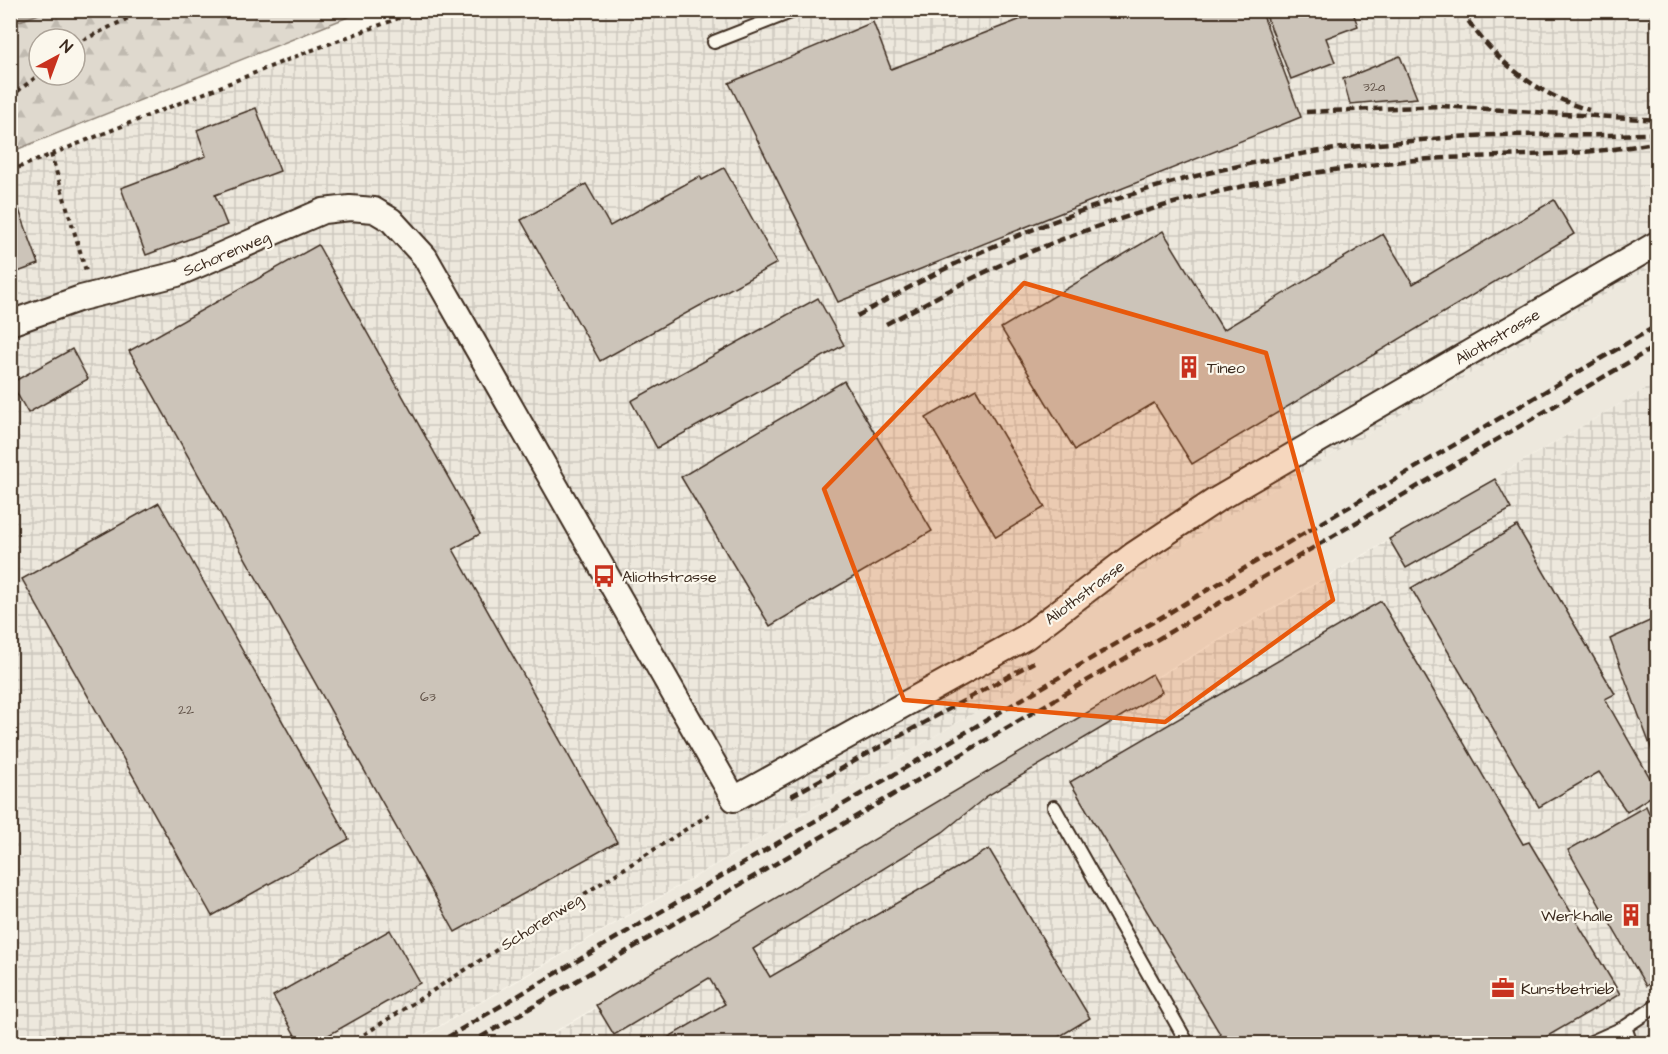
<svg xmlns="http://www.w3.org/2000/svg" width="1668" height="1054" viewBox="0 0 1668 1054" font-family="'Architects Daughter',sans-serif">
<style>
.built{fill:#ede8dd}
.industrial{fill:url(#industrial-grid)}
.forest{fill:url(#forest-firs);stroke:#8d8276;stroke-width:1.5;fill-rule:evenodd}
.water{fill:#b6aea2;stroke:#85796d;stroke-width:1.5}
.building{fill:#ccc4b9;stroke:#3b2a1e;stroke-width:1.5}
.lines{fill:none;stroke-linecap:round;stroke-linejoin:round}
.service-casing{stroke:#3b2a1e;stroke-width:16}
.minor-casing{stroke:#3b2a1e;stroke-width:28}
.path{stroke:#3b2a1e;stroke-width:4;stroke-dasharray:4.5 4.5;stroke-linecap:butt}
.service{stroke:#fbf7ec;stroke-width:12}
.minor{stroke:#fbf7ec;stroke-width:24}
.rail{stroke:#3b2a1e;stroke-width:4.5;stroke-dasharray:9 4.5;stroke-linecap:butt}
.marked{fill:#e8590c;fill-opacity:0.2;stroke:#e8590c;stroke-width:4.5;stroke-linejoin:round}
.labels{text-anchor:middle;stroke-width:4.5;stroke-linejoin:round;paint-order:stroke}
.number-label{font-size:14px;fill:#5f5045}
.street-label{font-size:16px;fill:#3b2a1e;stroke:#fbf7ec}
.poi-label{font-size:16px;fill:#3b2a1e;stroke:#fbf7ec;text-anchor:start}
</style>
<defs>
<pattern id="industrial-grid" width="8" height="8" patternUnits="userSpaceOnUse" patternTransform="scale(1.5)"><rect width="8" height="8" fill="#ede8dd"/><path d="M0 4h8M4 0v8" fill="none" stroke="#ccc7bd"/></pattern>
<pattern id="forest-firs" width="22" height="20" patternUnits="userSpaceOnUse" patternTransform="scale(1.5)"><rect width="22" height="20" fill="#dfd9ce"/><path d="M5 1l3.5 6h-7zM16 11l3.5 6h-7z" fill="#c0bab0"/></pattern>
</defs>
<rect width="100%" height="100%" fill="#fbf7ec"/>
<filter id="ink" filterUnits="userSpaceOnUse"><feTurbulence type="fractalNoise" baseFrequency=".0167" numOctaves="2"/><feDisplacementMap in="SourceGraphic" scale="12" xChannelSelector="R" yChannelSelector="G"/><feConvolveMatrix kernelMatrix="1 2 1 2 8 2 1 2 1" color-interpolation-filters="sRGB"/></filter>
<g filter="url(#ink)">
<polygon class="built" points="1657,264 1657,382 535,1043 410,1044 1034,678 1025,652 1158,562 1218,522"/>
<g class="industrial">
<polygon points="421,11 1657,11 1657,264 1218,522 1158,562 1025,652 1034,678 410,1043 11,1044 11,171 307,52"/>
<polygon points="1657,382 1657,1043 535,1044 969,789"/>
</g>
<path class="forest" d="M48,10L363,11L11,152V24ZM39,39H75V75H39Z"/>
<polygon class="water" points="11,10 48,10 48,11 11,24"/>
<g class="building">
<polygon points="1045,10 1261,10 1301,117 838,302 729,83 873,22 891,69"/>
<polygon points="1264,10 1352,10 1358,26 1326,38 1335,62 1291,79"/>
<polygon points="1400,56 1417,98 1350,104 1343,79"/>
<polygon points="256,108 280,171 215,195 227,225 146,255 121,188 206,156 197,130"/>
<polygon points="724,168 777,263 600,361 521,220 586,184 610,226 700,176 702,180"/>
<polygon points="1554,200 1574,234 1192,464 1154,403 1075,450 1001,328 1163,231 1223,330 1383,234 1413,284"/>
<polygon points="18,207 39,264 10,275 10,210"/>
<polygon points="318,245 480,534 453,549 617,842 455,932 129,351"/>
<polygon points="818,298 844,345 657,448 631,401"/>
<polygon points="72,349 88,379 28,413 11,383"/>
<polygon points="844,381 932,531 770,626 681,477"/>
<polygon points="976,389 1045,507 996,537 926,418"/>
<polygon points="1495,479 1511,509 1406,568 1389,539"/>
<polygon points="159,503 349,839 212,916 22,579"/>
<polygon points="1517,526 1615,694 1605,699 1658,792 1627,812 1599,772 1539,807 1411,588"/>
<polygon points="1381,601 1523,844 1529,842 1620,994 1534,1044 1226,1044 1070,782"/>
<polygon points="1654,619 1658,629 1658,766 1610,639"/>
<polygon points="1152,674 1162,692 987,796 943,832 753,949 770,977 989,849 1090,1018 1047,1044 657,1044 725,1004 709,978 614,1035 596,1005"/>
<polygon points="1646,806 1658,835 1658,979 1646,986 1568,850"/>
<polygon points="390,930 420,983 313,1044 300,1044 273,996"/>
</g>
<g class="lines">
<g class="service-casing">
<g id="service">
<polyline points="714,42 796,10"/>
<polyline points="1054,807 1188,1044"/>
<polyline points="1625,1027 1631,1044"/>
<polyline points="1587,1044 1625,1027 1658,1005"/>
</g>
</g>
<g class="minor-casing">
<polyline id="minor" points="10,323 81,298 177,274 323,211 350,208 374,210 391,220 425,257 734,799 1026,637 1133,555 1216,500 1658,243"/>
</g>
<g class="path">
<polyline points="75,44 145,10"/>
<polyline points="10,97 39,75"/>
<polyline points="51,154 86,271"/>
<polyline points="10,171 307,52 421,10"/>
<polyline points="349,1044 713,812"/>
</g>
<use href="#service" class="service"/>
<use href="#minor" class="minor"/>
<g class="rail">
<path d="M1461,10C1491,58 1535,94 1589,110"/>
<polyline points="1306,112 1441,106 1658,120"/>
<path d="M857,316C899,293 940,270 983,251C1110,193 1250,155 1390,143C1424,140 1459,136 1494,135C1549,134 1603,137 1658,133"/>
<path d="M886,324C927,303 966,280 1007,262C1133,206 1268,175 1405,161C1489,153 1574,159 1658,142"/>
<polyline points="791,796 1034,662"/>
<polyline points="436,1044 1658,325"/>
<polyline points="469,1044 1658,345"/>
</g>
</g>
</g>
<path class="marked" d="M1024,283L1266,353L1333,600L1165,722L904,700L824,489Z"/>
<defs>
<g id="building-bare" transform="scale(1.8)"><path d="M-4-6H4V6H1V3H-1V6H-4ZM-2.5-4.3h1.7v1.8h-1.7ZM.8-4.3h1.7v1.8H.8ZM-2.5-1h1.7V.8h-1.7ZM.8-1h1.7V.8H.8Z" fill="#c8321e" stroke="#fbf7ec" stroke-width="2.5" paint-order="stroke"/></g>
<g id="bus-bare" transform="scale(1.8)"><path d="M-5-6H5V4H4V6H2V4H-2V6H-4V4H-5ZM-3.5-4V0h7V-4ZM-3.5 1.2v1.5H-2V1.2ZM2 1.2v1.5H3.5V1.2Z" fill="#c8321e" stroke="#fbf7ec" stroke-width="2.5" paint-order="stroke"/></g>
<g id="office-bare" transform="scale(1.8)"><path d="M-6-3h4V-5.5h4V-3h4V5H-6ZM-1-4.5V-3h2v-1.5ZM-6 0V1H6V0Z" fill="#c8321e" stroke="#fbf7ec" stroke-width="2.5" paint-order="stroke"/></g>
</defs>
<g fill-rule="evenodd">
<use href="#building-bare" x="1189" y="367"/>
<use href="#bus-bare" x="604" y="576"/>
<use href="#building-bare" x="1631" y="915"/>
<use href="#office-bare" x="1503" y="988"/>
</g>
<g class="labels">
<g class="number-label">
<text x="1374" y="91">32a</text>
<text x="428" y="701">63</text>
<text x="186" y="714">22</text>
</g>
<g class="street-label">
<text transform="translate(226 253) rotate(-23)" y="6">Schorenweg</text>
<text transform="translate(1497 336) rotate(-30)" y="6">Aliothstrasse</text>
<text transform="translate(1084 592) rotate(-37)" y="6">Aliothstrasse</text>
<text transform="translate(541 921) rotate(-32)" y="6">Schorenweg</text>
</g>
<g class="poi-label">
<text x="1207" y="373">Tineo</text>
<text x="622" y="582">Aliothstrasse</text>
<text x="1613" y="921" text-anchor="end">Werkhalle</text>
<text x="1521" y="994">Kunstbetrieb</text>
</g>
</g>
<rect width="1668" height="1054" fill="none" stroke="#fbf7ec" stroke-width="36"/>
<rect x="18" y="18" width="1632" height="1018" fill="none" stroke="#3b2a1e" stroke-width="2" filter="url(#ink)"/>
<g transform="translate(57 57) rotate(41)"><circle r="28" fill="#fbf7ec" stroke="#aea59a" stroke-width="1.5"/>
<path d="M0-4.5L10 22L0 15L-10 22Z" fill="#c8321e"/>
<text y="-9" font-size="16" font-weight="bold" text-anchor="middle" fill="#3b2a1e">N</text>
</g>
</svg>
